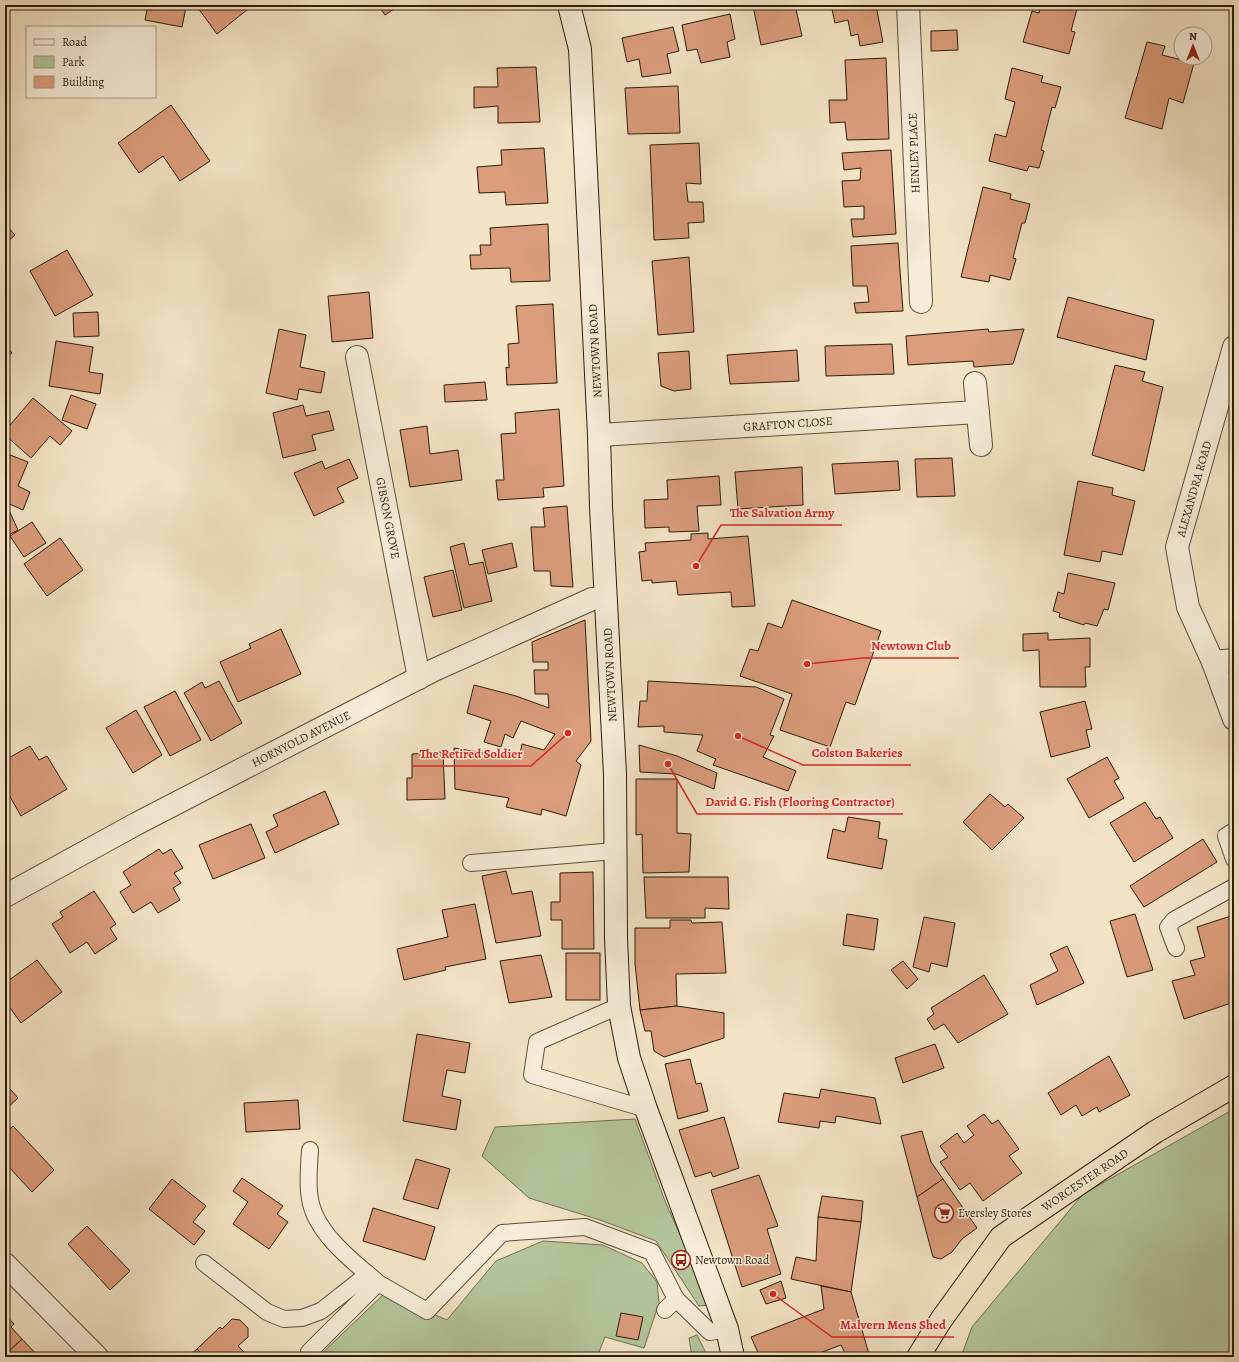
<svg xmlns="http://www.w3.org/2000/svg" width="1239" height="1362" viewBox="0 0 1239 1362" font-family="Alegreya,serif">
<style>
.green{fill:#b4c59b;stroke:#707151}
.building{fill:#db9d7c;stroke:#2d1d07}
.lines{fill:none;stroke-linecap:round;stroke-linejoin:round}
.service-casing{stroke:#5e4f37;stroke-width:18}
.minor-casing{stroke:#5e4f37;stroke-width:24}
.secondary-casing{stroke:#2d1d07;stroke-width:24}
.trunk-casing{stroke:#2d1d07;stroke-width:24}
.service{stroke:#f7edda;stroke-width:16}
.minor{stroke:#f7edda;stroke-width:22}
.secondary{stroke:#f7edda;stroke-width:22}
.trunk{stroke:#f3e4c6;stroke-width:22}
.labels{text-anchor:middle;stroke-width:3;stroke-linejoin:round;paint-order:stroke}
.street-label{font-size:12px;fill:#2d1d07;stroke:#f7edda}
.poi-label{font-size:12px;fill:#2d1d07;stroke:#f7edda;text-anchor:start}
.leader{fill:none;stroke:#d62828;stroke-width:1.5}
.callout-dot{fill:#d62828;stroke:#f7edda;stroke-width:1.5}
.callout-label{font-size:13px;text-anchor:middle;font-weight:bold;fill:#d62828;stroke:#f7edda;stroke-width:3;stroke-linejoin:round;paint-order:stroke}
</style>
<rect width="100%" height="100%" fill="#f3e4c6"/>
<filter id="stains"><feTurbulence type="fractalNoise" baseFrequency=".005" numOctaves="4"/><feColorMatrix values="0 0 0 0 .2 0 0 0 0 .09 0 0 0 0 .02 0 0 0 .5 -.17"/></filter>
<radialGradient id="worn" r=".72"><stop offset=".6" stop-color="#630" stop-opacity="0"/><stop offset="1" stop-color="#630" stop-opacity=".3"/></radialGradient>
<g class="green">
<polygon points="1234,1109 1234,1357 961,1357 972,1327 1083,1194"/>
<polygon points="635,1119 665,1201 711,1305 699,1306 656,1241 600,1220 529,1198 482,1156 495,1127"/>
<polygon points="543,1241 603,1245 642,1263 657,1282 659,1303 644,1348 605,1337 597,1357 318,1357 385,1293 447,1320 496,1261"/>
<polygon points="697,1335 708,1357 692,1357 689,1338"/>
</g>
<g class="building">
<polygon points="148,5 253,5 217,34 198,8 186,7 182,27 145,20"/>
<polygon points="378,5 400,5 385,15"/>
<polygon points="759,5 795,5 802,36 761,45 753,6"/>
<polygon points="831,5 876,5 883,42 860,46 858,34 851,36 848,20 835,23"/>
<polygon points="1041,5 1078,5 1071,31 1075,32 1069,54 1023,42 1032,11 1039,13"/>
<polygon points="730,14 735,39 727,42 730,57 701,63 697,49 687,51 682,25"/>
<polygon points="673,27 679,51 667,54 671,73 642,77 639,59 627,62 622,38"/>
<polygon points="957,30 958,50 931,51 931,31"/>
<polygon points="1147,42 1165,46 1162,55 1194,63 1183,103 1169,98 1162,129 1125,118"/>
<polygon points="886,58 889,139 847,140 845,122 830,123 829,100 847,100 845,60"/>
<polygon points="536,67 540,122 498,123 498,106 474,108 474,87 498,87 497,68"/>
<polygon points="1012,68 1043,76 1041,82 1061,87 1055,108 1052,107 1041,150 1044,151 1039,168 1029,166 1027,171 989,161 995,134 1006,137 1015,102 1005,99"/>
<polygon points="678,86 680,133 628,134 625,88"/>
<polygon points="171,105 210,161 180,181 163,156 139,173 118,143"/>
<polygon points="699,143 701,184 686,183 688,202 703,202 704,222 688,223 689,238 654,240 650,145"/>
<polygon points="544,148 548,203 506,205 505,192 479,193 477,167 502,165 501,150"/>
<polygon points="891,150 896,234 853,237 851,219 864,219 864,206 844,207 842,181 860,180 861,168 844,170 842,153"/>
<polygon points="983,187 1011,194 1010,199 1030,204 1025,223 1022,223 1013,258 1016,259 1010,280 990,275 989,282 961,277"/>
<polygon points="5,224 15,235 5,244"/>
<polygon points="548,224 550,281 511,282 510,268 471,269 470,255 481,255 480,245 491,245 490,228"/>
<polygon points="898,243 903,311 856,313 854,303 869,302 867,286 853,286 851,246"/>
<polygon points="67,250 93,295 55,316 30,271"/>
<polygon points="689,257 694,332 658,335 652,261"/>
<polygon points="369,292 373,338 332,342 328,296"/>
<polygon points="1068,297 1154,320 1146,360 1057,337"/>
<polygon points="553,304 557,383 507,385 506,367 509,368 508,344 519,343 516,306"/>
<polygon points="98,312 99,336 74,337 73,313"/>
<polygon points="279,329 306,335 300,367 325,372 321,393 299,389 297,400 266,393"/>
<polygon points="988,329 989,332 1024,329 1013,364 974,367 973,361 908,365 906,336"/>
<polygon points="56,341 93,347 89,372 103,374 100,394 49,386"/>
<polygon points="5,344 12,353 5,358"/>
<polygon points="892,344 894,374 826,376 825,346"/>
<polygon points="797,350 799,381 730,384 727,355"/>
<polygon points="689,351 691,389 674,391 661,386 658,353"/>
<polygon points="1115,365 1145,372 1142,381 1163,387 1144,471 1092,455"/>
<polygon points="485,382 487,400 445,402 444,385"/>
<polygon points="71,395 96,404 87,429 62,420"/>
<polygon points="33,398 72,431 60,445 50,436 31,458 5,435 5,431"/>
<polygon points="303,405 306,416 329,411 334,430 312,435 316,450 283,458 273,413"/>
<polygon points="559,409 564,486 543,488 544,497 498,500 496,480 504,480 501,434 516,433 515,413"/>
<polygon points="427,426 430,454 458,450 462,480 410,487 400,430"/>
<polygon points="5,453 28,462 18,486 30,492 23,510 5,502"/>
<polygon points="952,458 955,496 917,497 915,459"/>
<polygon points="349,459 358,478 337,488 344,502 314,516 294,473 322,461 325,469"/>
<polygon points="898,461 900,490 835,494 832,464"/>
<polygon points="802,467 803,505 738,509 735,472"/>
<polygon points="719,476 721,505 697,506 699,531 669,532 669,527 645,528 644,500 668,499 667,480"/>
<polygon points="1078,481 1113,488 1112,495 1135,501 1122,555 1102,551 1100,562 1064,555"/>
<polygon points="7,506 18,530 5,537 5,507"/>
<polygon points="567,506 573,587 551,586 550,571 534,571 531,527 545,527 543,508"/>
<polygon points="32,522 46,543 24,557 10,536"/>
<polygon points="708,533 708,539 748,536 755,606 732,607 731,592 678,595 676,581 652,583 652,580 642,581 639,552 646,551 645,543 691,540 691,534"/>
<polygon points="60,538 83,570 47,596 24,564"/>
<polygon points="464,543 469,565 483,562 492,601 464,608 450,547"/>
<polygon points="512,543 517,567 488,574 482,550"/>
<polygon points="453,570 462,610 433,617 424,577"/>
<polygon points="1068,573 1115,583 1108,610 1104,609 1097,626 1085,623 1084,625 1059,617 1060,613 1053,611 1058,592 1064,594"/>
<polygon points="792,600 881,631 855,705 846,702 830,747 780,730 792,694 740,676 750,649 758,651 768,623 782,628"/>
<polygon points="585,620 591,741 576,761 581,765 566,816 542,809 541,815 506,807 509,798 455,789 454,748 519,759 522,744 544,750 555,734 521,721 513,738 505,734 501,747 484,742 491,721 467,713 474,685 516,696 549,708 548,694 535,694 534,670 548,670 548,662 533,662 532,642"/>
<polygon points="281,629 301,674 238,702 220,662 251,648 249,644"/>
<polygon points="1048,633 1048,640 1090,638 1090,667 1085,667 1086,687 1040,687 1039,650 1023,651 1023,634"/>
<polygon points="219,681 242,723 211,741 184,693 202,682 205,688"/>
<polygon points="648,681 756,687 784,699 770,735 774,736 763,757 796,771 788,791 713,765 716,759 697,751 703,735 664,732 664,726 638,727 640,701 647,701"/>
<polygon points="175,691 201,740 170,756 144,707"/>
<polygon points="1085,701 1092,729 1086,730 1090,747 1051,757 1040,712"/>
<polygon points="136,710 162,755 133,773 106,728"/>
<polygon points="639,745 677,756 717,773 714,789 676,774 640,772"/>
<polygon points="30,746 39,760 47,756 67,789 21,816 5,788 5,780 10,777 5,769 5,760"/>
<polygon points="443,752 445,799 407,800 407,778 412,778 412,754"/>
<polygon points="1107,757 1119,778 1114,781 1124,798 1089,818 1067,779"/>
<polygon points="636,779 677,779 677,833 691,834 689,872 643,873 642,834 636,835"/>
<polygon points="325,791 339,824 275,853 266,832 278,826 273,815"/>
<polygon points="990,794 1005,807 1008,804 1024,818 992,850 963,822"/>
<polygon points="1145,802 1156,819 1160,817 1173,838 1134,862 1110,823"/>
<polygon points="848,817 880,822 878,838 887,840 882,869 827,858 833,829 845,832"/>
<polygon points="251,824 265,858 213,879 199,845"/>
<polygon points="1203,839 1217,862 1144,907 1130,886"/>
<polygon points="159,849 163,854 171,849 183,868 174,873 181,883 173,888 180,900 158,913 151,902 133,913 120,892 131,885 123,872"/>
<polygon points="506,871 512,894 532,891 541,936 496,943 482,876"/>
<polygon points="593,872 594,949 562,949 562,920 551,920 551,902 560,902 560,873"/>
<polygon points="644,877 728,877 729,909 705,908 705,918 646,918"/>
<polygon points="94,891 116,924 110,928 117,939 95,954 87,942 70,953 52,924 63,917 60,912"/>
<polygon points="475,904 486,959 445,967 446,970 404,980 397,949 448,937 442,910"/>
<polygon points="847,914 878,919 874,950 843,945"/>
<polygon points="1135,914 1153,970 1127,977 1110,921"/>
<polygon points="1234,915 1234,1002 1184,1019 1172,981 1195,975 1190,961 1205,957 1197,927"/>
<polygon points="924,917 955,923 947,967 931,963 929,972 913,967"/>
<polygon points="670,920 691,920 692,923 722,922 726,973 676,974 677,1006 640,1010 635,964 635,928 670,928"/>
<polygon points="1067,946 1084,983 1037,1005 1030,985 1058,971 1050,954"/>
<rect x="566" y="953" width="34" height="47"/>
<polygon points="541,955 552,997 509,1003 500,961"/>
<polygon points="37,960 62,992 21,1023 5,1001 5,983"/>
<polygon points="903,961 918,979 907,989 891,970"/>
<polygon points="984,975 1008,1014 958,1043 944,1024 934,1030 927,1019 934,1014 931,1008"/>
<polygon points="677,1006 724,1013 724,1038 664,1057 654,1051 651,1031 645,1031 640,1010"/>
<polygon points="417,1034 470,1043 465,1073 447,1070 442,1096 461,1100 456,1130 403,1121"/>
<polygon points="935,1044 944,1068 903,1083 895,1058"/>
<polygon points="1109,1056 1130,1095 1099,1112 1097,1107 1082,1116 1076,1105 1061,1115 1048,1093"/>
<polygon points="690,1059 696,1084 701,1083 708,1111 678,1119 665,1064"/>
<polygon points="5,1083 18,1098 5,1110"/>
<polygon points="821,1089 875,1098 881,1124 836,1116 835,1123 820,1121 819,1128 778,1122 784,1093 819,1098"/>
<polygon points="298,1100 300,1129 246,1132 244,1103"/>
<polygon points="984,1114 992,1124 998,1120 1019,1149 1009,1156 1022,1173 983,1201 970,1183 960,1190 940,1162 948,1157 940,1146 957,1133 964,1143 974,1135 967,1126"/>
<polygon points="724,1117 739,1168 713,1177 711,1172 695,1177 679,1130"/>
<polygon points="13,1126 54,1170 32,1192 8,1166 5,1169 5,1134"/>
<polygon points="922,1131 931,1162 943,1179 917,1197 901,1136"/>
<polygon points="416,1159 450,1169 438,1209 403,1199"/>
<polygon points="759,1175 778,1226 767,1229 781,1274 742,1287 711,1190"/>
<polygon points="242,1178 283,1206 277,1214 288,1222 269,1249 233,1224 248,1202 233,1191"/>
<polygon points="172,1179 206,1206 193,1222 205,1231 194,1245 149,1209"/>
<polygon points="943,1179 977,1228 962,1239 952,1252 941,1259 933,1257 917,1197"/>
<polygon points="822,1196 863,1201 861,1222 818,1217"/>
<polygon points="373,1208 435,1227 425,1260 363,1241"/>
<polygon points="818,1217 861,1222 851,1292 791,1279 796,1257 816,1261"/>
<polygon points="87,1226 130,1271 110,1290 68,1244"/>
<polygon points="781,1281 786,1298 766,1304 760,1290"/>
<polygon points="821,1286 851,1292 869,1354 861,1357 847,1357 841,1345 809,1357 760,1357 751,1337 824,1309"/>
<polygon points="621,1313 643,1317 638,1340 616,1336"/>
<polygon points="5,1314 14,1324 11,1327 22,1339 5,1355"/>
<polygon points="232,1319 240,1320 248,1328 248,1337 238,1346 249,1357 205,1357 197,1349 220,1327 222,1329"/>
<polygon points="22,1339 38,1356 42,1352 47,1357 5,1357 5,1355"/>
<polygon points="197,1349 205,1357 188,1357"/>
</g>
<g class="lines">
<g class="service-casing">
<g id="service">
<polyline points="1234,831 1226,836 1234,859"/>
<polyline points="471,863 615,851"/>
<polyline points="1176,948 1168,927 1174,920 1234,887"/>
<polyline points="619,1006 537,1042 532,1075 646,1109"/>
<path d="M310,1150C309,1166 307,1183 310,1199C315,1232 351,1260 376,1281"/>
<polyline points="204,1263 267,1312 284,1319 302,1318 321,1311 368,1274"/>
<polyline points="665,1310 676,1299"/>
<polyline points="309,1352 378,1283 427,1311 502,1233 585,1227 652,1252 676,1299 710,1332 727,1329"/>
</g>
</g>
<g class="minor-casing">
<g id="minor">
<polyline points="908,5 921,302"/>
<polyline points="1234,347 1177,547 1188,607 1213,662 1234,719"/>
<polyline points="357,357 419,678"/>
<polyline points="975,383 981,445"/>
<polyline points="599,435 978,412"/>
<polyline points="1213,662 1234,660"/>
<polyline points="5,896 136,824 434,670 592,599 605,597"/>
<polyline points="5,1264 97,1357"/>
</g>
</g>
<g class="secondary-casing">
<polyline id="secondary" points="569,5 580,49 599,435 601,507 615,774 616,938 619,1006 629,1058 646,1109 727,1329 733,1357"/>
</g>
<g class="trunk-casing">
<polyline id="trunk" points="918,1357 941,1320 1001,1237 1155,1132 1234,1086"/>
</g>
<use href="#service" class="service"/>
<use href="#minor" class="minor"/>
<use href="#secondary" class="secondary"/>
<use href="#trunk" class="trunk"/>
</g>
<defs>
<g id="supermarket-ring" transform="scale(1)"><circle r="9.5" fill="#f7edda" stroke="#8f2418" stroke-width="1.5"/><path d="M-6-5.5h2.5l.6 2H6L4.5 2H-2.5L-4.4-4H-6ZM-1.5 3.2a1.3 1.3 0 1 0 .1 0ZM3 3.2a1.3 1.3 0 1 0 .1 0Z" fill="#8f2418"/></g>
<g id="bus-ring" transform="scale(1)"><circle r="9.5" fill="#f7edda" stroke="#8f2418" stroke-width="1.5"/><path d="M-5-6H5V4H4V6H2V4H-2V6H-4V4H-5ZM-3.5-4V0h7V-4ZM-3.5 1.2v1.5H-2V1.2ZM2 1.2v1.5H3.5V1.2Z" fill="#8f2418"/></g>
</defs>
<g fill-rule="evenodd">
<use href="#supermarket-ring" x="944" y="1213"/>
<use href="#bus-ring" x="681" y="1260"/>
</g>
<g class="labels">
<g class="street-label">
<text transform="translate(914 153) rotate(-92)" y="4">HENLEY PLACE</text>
<text transform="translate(595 351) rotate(-93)" y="4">NEWTOWN ROAD</text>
<text transform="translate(788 424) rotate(-4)" y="4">GRAFTON CLOSE</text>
<text transform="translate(1194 489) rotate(-74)" y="4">ALEXANDRA ROAD</text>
<text transform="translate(388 518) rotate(79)" y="4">GIBSON GROVE</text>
<text transform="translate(610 675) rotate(-93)" y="4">NEWTOWN ROAD</text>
<text transform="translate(301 739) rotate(-27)" y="4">HORNYOLD AVENUE</text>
<text transform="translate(1085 1180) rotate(-34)" y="4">WORCESTER ROAD</text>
</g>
<g class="poi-label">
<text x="958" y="1217">Eversley Stores</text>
<text x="695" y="1264">Newtown Road</text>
</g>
</g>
<path class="leader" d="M696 566L721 525H842M807 664L863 658H959M738 736L803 765H911M568 733L531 766H412M668 764L697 814H903M773 1294L832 1337H954"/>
<g class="callout-dot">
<circle cx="696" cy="566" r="4"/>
<circle cx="807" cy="664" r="4"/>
<circle cx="738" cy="736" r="4"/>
<circle cx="568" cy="733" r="4"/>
<circle cx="668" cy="764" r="4"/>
<circle cx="773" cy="1294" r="4"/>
</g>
<g class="callout-label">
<text x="782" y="517">The Salvation Army</text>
<text x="911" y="650">Newtown Club</text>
<text x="857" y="757">Colston Bakeries</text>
<text x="471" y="758">The Retired Soldier</text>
<text x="800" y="806">David G. Fish (Flooring Contractor)</text>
<text x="893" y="1329">Malvern Mens Shed</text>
</g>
<rect width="1239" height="1362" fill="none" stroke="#f3e4c6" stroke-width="20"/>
<rect x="6" y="6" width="1227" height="1350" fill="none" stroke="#2d1d07" stroke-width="2"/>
<rect x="10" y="10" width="1219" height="1342" fill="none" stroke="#2d1d07"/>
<rect x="26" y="26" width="130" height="72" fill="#f7edda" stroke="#a69a86"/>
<rect x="34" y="39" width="20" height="6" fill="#f7edda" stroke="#a69a86"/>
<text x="62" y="46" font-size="12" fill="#2d1d07">Road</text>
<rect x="34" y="56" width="20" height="12" fill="#b4c59b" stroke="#a69a86"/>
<text x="62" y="66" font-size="12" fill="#2d1d07">Park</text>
<rect x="34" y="76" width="20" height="12" fill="#db9d7c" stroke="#a69a86"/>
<text x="62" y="86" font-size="12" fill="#2d1d07">Building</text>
<g transform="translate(1193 46)"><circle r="19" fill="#f7edda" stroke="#a69a86"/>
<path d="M0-3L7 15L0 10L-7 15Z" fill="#8f2418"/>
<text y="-6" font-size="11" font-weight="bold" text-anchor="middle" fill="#2d1d07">N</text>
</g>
<rect width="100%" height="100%" filter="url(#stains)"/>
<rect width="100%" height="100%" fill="url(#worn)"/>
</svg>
